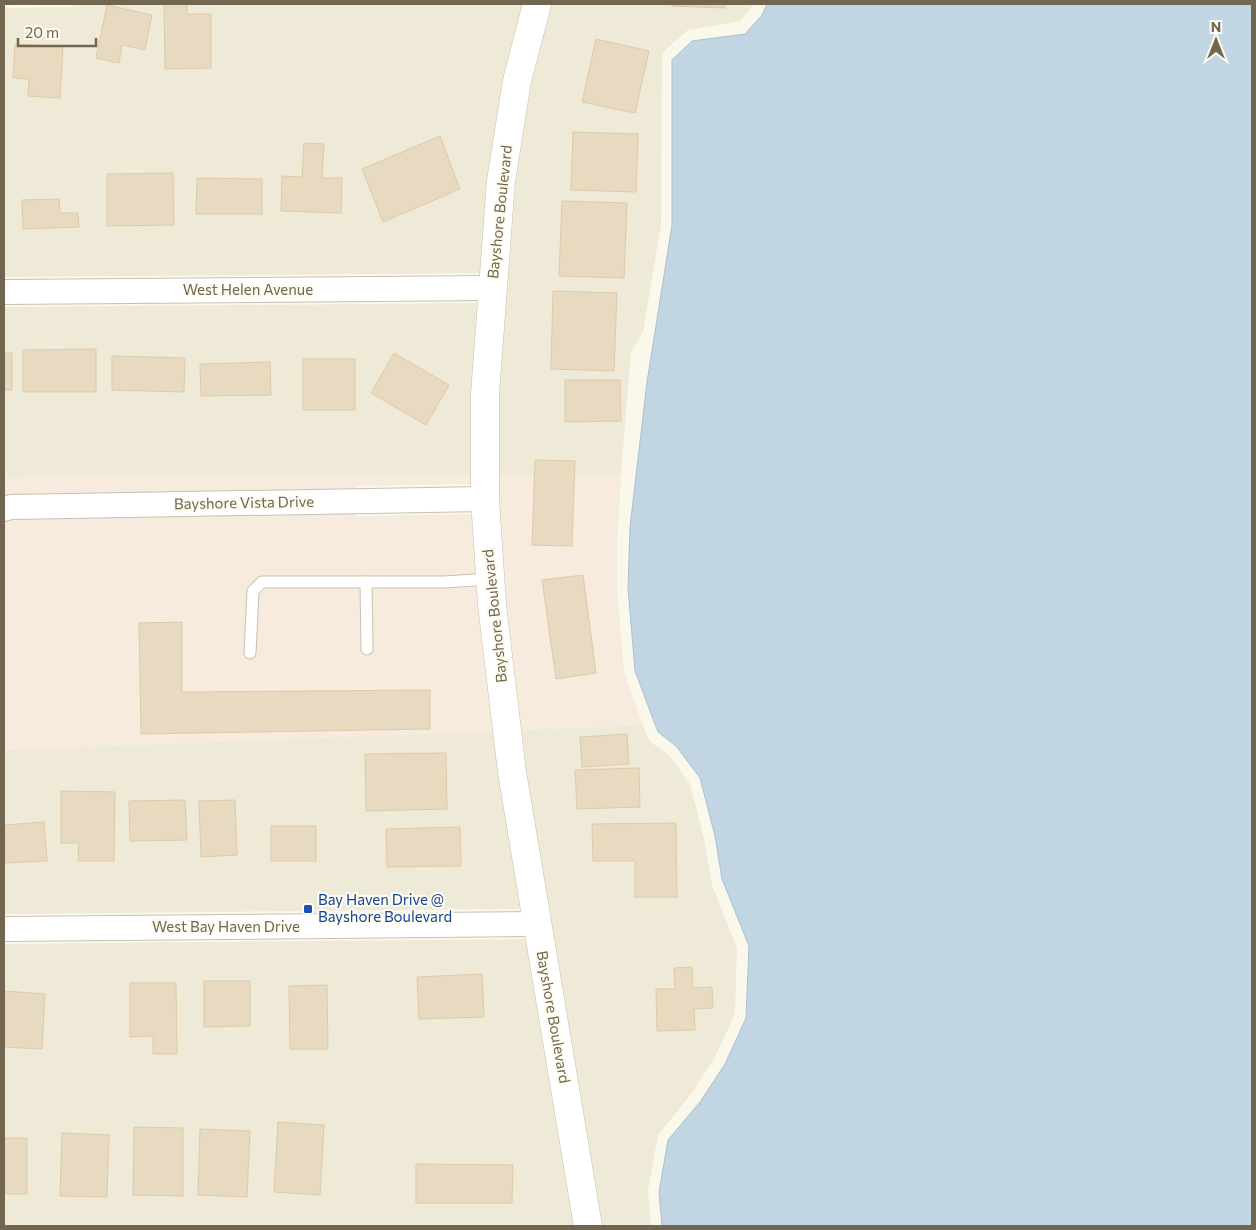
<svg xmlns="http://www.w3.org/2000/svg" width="1256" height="1230" viewBox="0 0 1256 1230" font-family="Commissioner,sans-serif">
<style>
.residential{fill:#eeead7}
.commercial{fill:#f6ebdd}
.water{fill:#c1d5e2;stroke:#a9c2d3}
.building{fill:#e8dac1;stroke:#ddcaa8}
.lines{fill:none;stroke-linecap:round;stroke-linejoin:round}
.lane-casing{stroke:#c9c1af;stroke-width:13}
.street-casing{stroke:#c9c1af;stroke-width:26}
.secondary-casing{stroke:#cac0ab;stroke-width:29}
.lane{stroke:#fff;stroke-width:11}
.street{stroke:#fff;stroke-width:24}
.secondary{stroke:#fff;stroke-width:28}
.transit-dot{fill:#1a4fb4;stroke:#fdfcf1;stroke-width:2}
.labels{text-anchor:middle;stroke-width:4.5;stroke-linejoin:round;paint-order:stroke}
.street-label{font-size:15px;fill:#736651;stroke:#fdfcf1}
.transit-label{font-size:15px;fill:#164399;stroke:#fdfcf1;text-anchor:start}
</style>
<rect width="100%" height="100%" fill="#faf8eb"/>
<g class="residential">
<polygon points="73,4 523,4 504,77 489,178 480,273 4,277 4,8 73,7"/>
<polygon points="550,4 754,4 740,21 688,30 665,50 662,56 661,225 643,332 631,352 621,475 498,475 498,394 515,183 530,85"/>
<polygon points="478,303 471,392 471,475 4,477 4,307"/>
<polygon points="643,725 647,737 652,743 669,755 690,784 704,839 712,885 737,948 735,1014 715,1057 692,1093 658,1135 648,1190 651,1226 602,1226 551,923 551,910 549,909 525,770 521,730"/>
<polygon points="494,731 522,909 4,914 4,750"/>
<polygon points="527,939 574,1226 4,1226 4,944"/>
</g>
<g class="commercial">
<polygon points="471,475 471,484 356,486 357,516 472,514 479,607 494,731 4,750 4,477"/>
<polygon points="498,475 621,475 617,545 617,590 624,672 643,725 521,730 505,603 498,499"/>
</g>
<polygon class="water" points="767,4 1252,4 1252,1226 662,1226 659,1192 668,1140 700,1102 725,1064 746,1018 749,946 722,879 715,836 700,778 676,746 658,732 635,671 628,588 630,527 647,382 672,225 672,60 692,41 745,34 762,15"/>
<g class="building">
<polygon points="164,4 187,4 187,14 211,14 211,68 165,69"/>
<polygon points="672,4 725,4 725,8 672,6"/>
<polygon points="107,5 152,15 145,50 122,45 119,63 96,58"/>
<polygon points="596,39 649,51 635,113 582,102"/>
<polygon points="15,44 63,47 60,98 28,96 29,79 13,78"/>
<polygon points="573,132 638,134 636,192 571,190"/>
<polygon points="440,136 460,189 383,222 362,169"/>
<polygon points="304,143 324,144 322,178 342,178 341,213 281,211 282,176 302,177"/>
<polygon points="173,173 174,225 107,226 107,174"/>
<polygon points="197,178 262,179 262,214 196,214"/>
<polygon points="59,199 60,213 78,213 79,227 23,229 22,200"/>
<polygon points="562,201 627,203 624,278 559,276"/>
<polygon points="553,291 617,293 614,371 551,369"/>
<polygon points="96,349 96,392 23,392 23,350"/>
<rect x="4" y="353" width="8" height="37"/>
<polygon points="394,353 449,385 426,425 371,393"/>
<polygon points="112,356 185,358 184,392 112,390"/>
<rect x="303" y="359" width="52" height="51"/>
<polygon points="270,362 271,395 201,396 200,364"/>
<polygon points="565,380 620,380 621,421 565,422"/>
<polygon points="535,460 575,461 572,546 532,545"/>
<polygon points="583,575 596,673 556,679 542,580"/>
<polygon points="182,622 182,692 430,690 430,729 141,734 139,623"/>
<polygon points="627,734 629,764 582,767 580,737"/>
<polygon points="446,753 447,809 366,811 365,754"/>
<polygon points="639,768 640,807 577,809 575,770"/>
<polygon points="61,791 115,792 114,861 78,861 79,843 61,843"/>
<polygon points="185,800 187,840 130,841 129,801"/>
<polygon points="235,800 237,855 201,857 199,801"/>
<polygon points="44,822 47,861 4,863 4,825"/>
<polygon points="676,823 677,897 635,897 635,861 593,861 592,824"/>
<rect x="271" y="826" width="45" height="35"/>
<polygon points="460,827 461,866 387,867 386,829"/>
<polygon points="692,967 693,988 712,987 713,1008 694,1009 695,1030 657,1031 656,989 675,989 674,968"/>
<polygon points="482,974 484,1017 419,1019 417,977"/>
<polygon points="204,981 250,981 250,1026 204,1027"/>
<polygon points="130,983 176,983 177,1054 153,1054 153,1036 130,1037"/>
<polygon points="327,985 328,1049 290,1049 289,986"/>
<polygon points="4,991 45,994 42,1049 4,1047"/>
<polygon points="278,1122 324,1125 320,1195 274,1192"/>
<polygon points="134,1127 183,1128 183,1196 133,1195"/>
<polygon points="200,1129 250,1131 247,1197 198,1195"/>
<polygon points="62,1133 109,1135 107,1197 60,1196"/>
<rect x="4" y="1138" width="23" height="56"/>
<polygon points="416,1164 513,1165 512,1203 416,1203"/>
</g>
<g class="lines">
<g class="lane-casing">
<g id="lane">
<polyline points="366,582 367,649"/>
<polyline points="250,653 253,591 262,582 444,582 490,579"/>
</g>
</g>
<g class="street-casing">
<g id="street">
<polyline points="4,292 492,288"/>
<polyline points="4,509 11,507 485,499"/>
<polyline points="4,929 538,924"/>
</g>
</g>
<g class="secondary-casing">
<polyline id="secondary" points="537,4 517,81 501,181 485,394 485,499 492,605 512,772 588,1226"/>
</g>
<use href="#lane" class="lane"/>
<use href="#street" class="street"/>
<use href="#secondary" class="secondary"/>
</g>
<rect class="transit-dot" x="303" y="904" width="10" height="10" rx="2.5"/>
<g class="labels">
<g class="street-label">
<text transform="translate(500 212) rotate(-84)" y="5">Bayshore Boulevard</text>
<text x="248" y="295">West Helen Avenue</text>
<text transform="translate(244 503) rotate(-1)" y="5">Bayshore Vista Drive</text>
<text transform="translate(495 616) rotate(-96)" y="5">Bayshore Boulevard</text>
<text x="226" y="932">West Bay Haven Drive</text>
<text transform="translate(553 1017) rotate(80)" y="5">Bayshore Boulevard</text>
</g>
<g class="transit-label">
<text x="318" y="905">Bay Haven Drive @<tspan x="318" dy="17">Bayshore Boulevard</tspan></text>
</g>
</g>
<rect width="1256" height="1230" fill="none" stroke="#736651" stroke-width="10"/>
<g transform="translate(1216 40)" stroke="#fdfcf1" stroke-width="4" paint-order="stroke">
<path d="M0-4L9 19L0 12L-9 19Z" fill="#736651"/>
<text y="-8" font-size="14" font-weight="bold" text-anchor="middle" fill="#736651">N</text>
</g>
<path d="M18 38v8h78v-8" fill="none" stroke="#736651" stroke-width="2.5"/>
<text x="25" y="38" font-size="15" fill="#736651" stroke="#fdfcf1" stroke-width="4" paint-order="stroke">20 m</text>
</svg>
